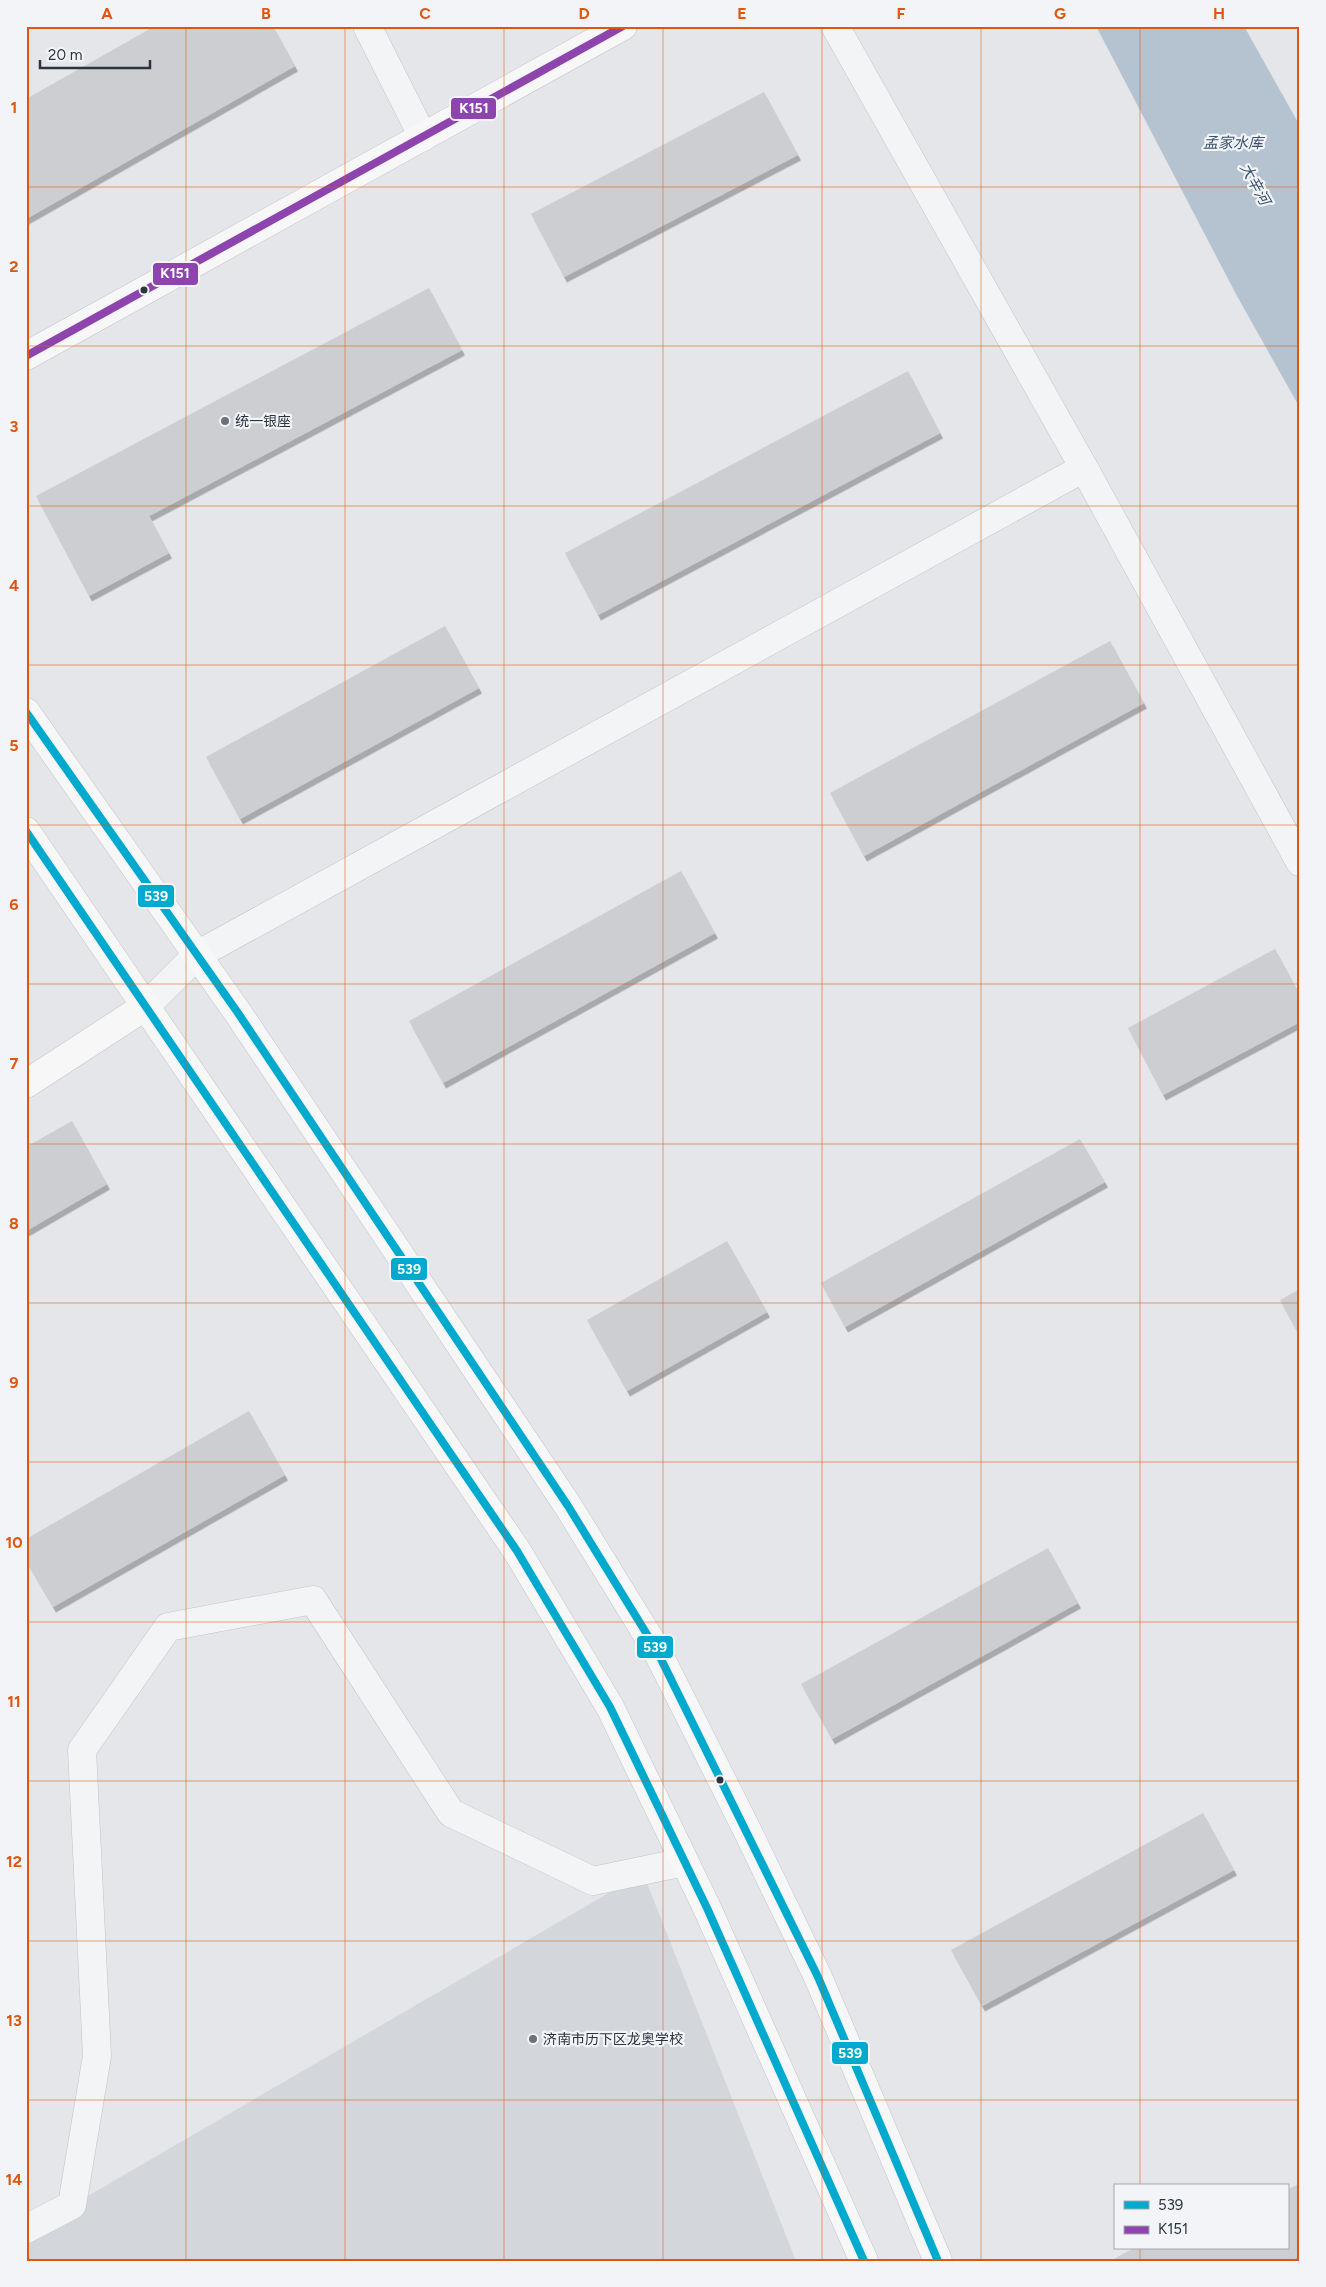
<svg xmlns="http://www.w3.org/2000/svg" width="1326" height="2287" viewBox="0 0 1326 2287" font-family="Figtree,'Noto Sans SC',sans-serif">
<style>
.built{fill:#d3d6db}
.water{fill:#b5c3d1}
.building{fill:#ccced1;filter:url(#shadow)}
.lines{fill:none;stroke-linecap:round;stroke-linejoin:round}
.street-casing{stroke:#c2c4c7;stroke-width:29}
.secondary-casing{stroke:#c2c4c7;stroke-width:29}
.street{stroke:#f3f4f5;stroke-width:28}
.secondary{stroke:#f7f7f7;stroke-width:28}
.bus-1-casing{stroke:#f2f4f7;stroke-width:11}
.bus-2-casing{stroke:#f2f4f7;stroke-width:11}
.bus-1{stroke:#00a9ce;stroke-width:8}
.bus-2{stroke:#8e44ad;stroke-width:8}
.grid{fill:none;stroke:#df570f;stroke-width:1;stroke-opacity:0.55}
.bus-dot{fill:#2c3441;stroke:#f2f4f7;stroke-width:2}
.poi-dot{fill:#6c727c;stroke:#f2f4f7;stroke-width:2}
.labels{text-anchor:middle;stroke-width:4.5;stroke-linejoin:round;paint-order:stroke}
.poi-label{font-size:14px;fill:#2c3441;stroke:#f2f4f7;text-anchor:start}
.water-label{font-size:15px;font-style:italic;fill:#395371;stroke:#f2f4f7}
.line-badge{stroke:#f2f4f7;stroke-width:2}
.badge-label{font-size:14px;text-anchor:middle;font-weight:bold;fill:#fff}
.neatline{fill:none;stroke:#df570f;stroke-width:2}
.grid-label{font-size:16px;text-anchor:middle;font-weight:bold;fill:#df570f}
</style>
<defs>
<filter id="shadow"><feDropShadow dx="3" dy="5.5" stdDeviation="0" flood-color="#0004"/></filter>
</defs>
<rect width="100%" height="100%" fill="#e4e6e9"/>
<polygon class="built" points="643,1873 796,2261 26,2261 26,2232"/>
<polygon class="water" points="1096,26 1244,26 1300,126 1300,408 1237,296"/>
<g class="building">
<polygon points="155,26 273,26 295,66 26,219 26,99"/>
<polygon points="764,92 798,155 564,277 531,214"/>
<polygon points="429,288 462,350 149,516 169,553 89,596 36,496"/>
<polygon points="908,371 940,433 598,615 565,553"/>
<polygon points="445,626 479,688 240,819 206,757"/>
<polygon points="1110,641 1144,703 864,856 830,793"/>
<polygon points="681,871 715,933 443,1083 409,1021"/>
<polygon points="1275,949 1300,995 1300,1022 1163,1095 1128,1028"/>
<polygon points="72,1121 107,1184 26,1231 26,1147"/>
<polygon points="1080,1139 1105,1182 845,1327 821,1283"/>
<polygon points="727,1241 767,1312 627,1391 587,1320"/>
<polygon points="1300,1289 1300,1337 1280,1300"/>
<polygon points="249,1411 285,1475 53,1607 26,1561 26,1539"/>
<polygon points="1048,1548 1078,1603 832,1739 801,1684"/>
<polygon points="1203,1813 1234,1870 982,2006 951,1950"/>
<polygon points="1300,2183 1300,2256 1290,2261 1110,2261 1134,2248 1287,2248 1287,2190"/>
</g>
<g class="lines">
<g class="street-casing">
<g id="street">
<polyline points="367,26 423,137"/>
<polyline points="835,26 1084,468 1300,862"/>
<polyline points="146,1006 197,955 1084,468"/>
<polyline points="26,2229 72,2205 97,2056 82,1750 168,1627 313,1600 451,1813 593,1881 684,1862"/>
</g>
</g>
<g class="secondary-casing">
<g id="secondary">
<polyline points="26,356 623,26"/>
<polyline points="26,712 238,1013 568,1506 656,1649 747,1830 818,1977 938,2261"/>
<polyline points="26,831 517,1551 610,1707 707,1908 864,2261"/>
<polyline points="26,1084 146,1006"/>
</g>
</g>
<use href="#street" class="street"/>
<use href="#secondary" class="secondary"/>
<g class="bus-1-casing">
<g id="bus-1">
<polyline points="26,712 238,1013 568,1506 656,1649 818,1977 938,2261"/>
<polyline points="26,831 517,1551 610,1707 707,1908 864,2261"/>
</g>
</g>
<g class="bus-2-casing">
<polyline id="bus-2" points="26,356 623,26"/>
</g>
<use href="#bus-1" class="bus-1"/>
<use href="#bus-2" class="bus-2"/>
</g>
<path class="grid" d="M186,26V2261M345,26V2261M504,26V2261M663,26V2261M822,26V2261M981,26V2261M1140,26V2186M26,187H1300M26,346H1300M26,506H1300M26,665H1300M26,825H1300M26,984H1300M26,1144H1300M26,1303H1300M26,1462H1300M26,1622H1300M26,1781H1300M26,1941H1300M26,2100H1300M1140,2248V2261"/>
<g class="bus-dot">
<circle cx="144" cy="290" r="4.5"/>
<circle cx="720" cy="1780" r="4.5"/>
</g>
<g class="poi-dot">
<circle cx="225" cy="421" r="5"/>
<circle cx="533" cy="2039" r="5"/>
</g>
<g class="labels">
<g class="poi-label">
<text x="235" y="426">统一银座</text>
<text x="543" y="2044">济南市历下区龙奥学校</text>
</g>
<g class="water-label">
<text x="1233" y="148">孟家水库</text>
<text transform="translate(1255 184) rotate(61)" y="5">大辛河</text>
</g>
</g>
<g class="line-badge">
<rect x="450" y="97" width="47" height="23" rx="5" fill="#8e44ad"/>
<rect x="152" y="262" width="47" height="24" rx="5" fill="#8e44ad"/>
<rect x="137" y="884" width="38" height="24" rx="5" fill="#00a9ce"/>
<rect x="390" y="1257" width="38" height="24" rx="5" fill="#00a9ce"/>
<rect x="636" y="1635" width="38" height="24" rx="5" fill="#00a9ce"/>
<rect x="831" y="2041" width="38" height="24" rx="5" fill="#00a9ce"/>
</g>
<g class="badge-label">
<text x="474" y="113">K151</text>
<text x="175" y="278">K151</text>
<text x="156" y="901">539</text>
<text x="409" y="1274">539</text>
<text x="655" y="1652">539</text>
<text x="850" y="2058">539</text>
</g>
<rect width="1326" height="2287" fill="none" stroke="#f2f4f7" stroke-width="55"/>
<rect x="1114" y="2184" width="175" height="65" fill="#f2f4f7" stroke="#a3a7ae"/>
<rect x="1124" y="2201" width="25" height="8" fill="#00a9ce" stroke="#a3a7ae"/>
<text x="1158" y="2210" font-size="15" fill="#2c3441">539</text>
<rect x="1124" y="2226" width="25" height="8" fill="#8e44ad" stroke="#a3a7ae"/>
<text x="1158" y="2234" font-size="15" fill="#2c3441">K151</text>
<path d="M40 60v8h110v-8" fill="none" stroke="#2c3441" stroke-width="2.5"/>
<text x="48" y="60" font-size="15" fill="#2c3441" stroke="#f2f4f7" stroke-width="4" paint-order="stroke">20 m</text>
<rect x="28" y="28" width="1270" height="2232" class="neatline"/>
<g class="grid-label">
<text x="107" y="19">A</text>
<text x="266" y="19">B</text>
<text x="425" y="19">C</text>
<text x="584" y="19">D</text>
<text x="742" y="19">E</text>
<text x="901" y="19">F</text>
<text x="1060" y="19">G</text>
<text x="1219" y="19">H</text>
<text x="14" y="113">1</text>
<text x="14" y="272">2</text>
<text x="14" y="432">3</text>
<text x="14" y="591">4</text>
<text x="14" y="751">5</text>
<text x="14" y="910">6</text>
<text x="14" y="1069">7</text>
<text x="14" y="1229">8</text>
<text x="14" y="1388">9</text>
<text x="14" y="1548">10</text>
<text x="14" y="1707">11</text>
<text x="14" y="1867">12</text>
<text x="14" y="2026">13</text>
<text x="14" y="2185">14</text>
</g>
</svg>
